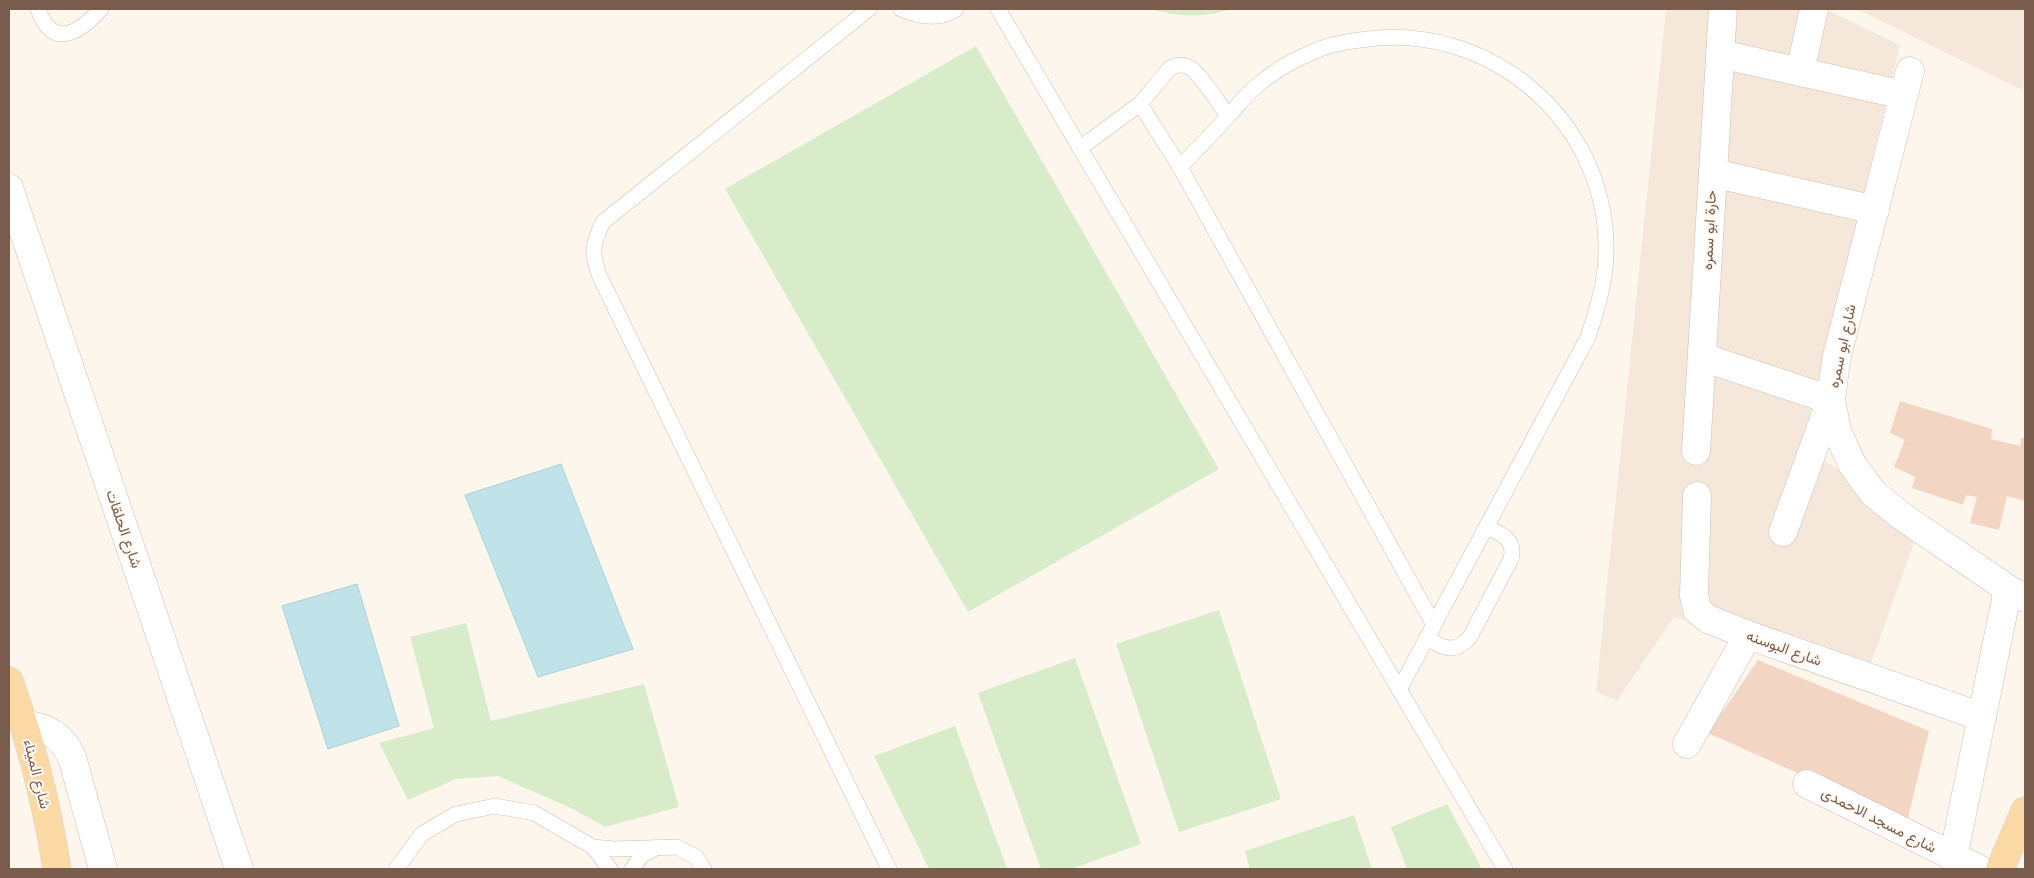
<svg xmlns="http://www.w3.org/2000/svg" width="2034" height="878" viewBox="0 0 2034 878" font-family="Arial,Vazirmatn,sans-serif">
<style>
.residential{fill:#f5e8da}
.green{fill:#d8ecc9}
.water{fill:#bfe3e8;stroke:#a5d3da}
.building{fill:#f3d5c3}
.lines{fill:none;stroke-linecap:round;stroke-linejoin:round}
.lane-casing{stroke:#d1beb0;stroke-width:16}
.street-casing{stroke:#d1beb0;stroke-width:29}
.primary-casing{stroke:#dad1cd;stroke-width:29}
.lane{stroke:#fff;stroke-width:15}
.street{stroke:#fff;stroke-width:28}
.primary{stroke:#fbd9a5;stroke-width:28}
.labels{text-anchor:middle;stroke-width:4;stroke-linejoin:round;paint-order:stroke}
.street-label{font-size:15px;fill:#7a5c4d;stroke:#fffaf3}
</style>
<rect width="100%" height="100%" fill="#fdf6ec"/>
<g class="residential">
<polygon points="1666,9 1825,9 1900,45 1801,450 1864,482 1915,540 1867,674 1674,617 1617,701 1596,692"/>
<polygon points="1857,9 2025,9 2025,76 2022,90"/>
</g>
<g class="green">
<path d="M1150,9H1232C1203,18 1179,17 1150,9Z"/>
<polygon points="976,46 1219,469 968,612 725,189"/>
<polygon points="1219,610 1281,799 1179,832 1116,644"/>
<polygon points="466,623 491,721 644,684 679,807 605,827 573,809 498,776 456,779 408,800 379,743 434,728 410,637"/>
<polygon points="1075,658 1141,844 1071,869 1041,869 978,693"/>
<polygon points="955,726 1007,869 929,869 874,756"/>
<polygon points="1447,804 1482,869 1407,869 1391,827"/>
<polygon points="1354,815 1372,869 1250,869 1245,851"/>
</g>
<g class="water">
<polygon points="561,464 633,649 538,677 465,495"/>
<polygon points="357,584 399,726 328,749 282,606"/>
</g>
<g class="building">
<polygon points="1900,401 1992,429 1991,439 2020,446 2021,438 2025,438 2025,501 2007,496 1999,530 1970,523 1977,497 1966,495 1963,505 1912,488 1915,477 1894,467 1905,440 1890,433"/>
<polygon points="1758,660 1929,731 1907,822 1708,733"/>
</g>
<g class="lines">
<g class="lane-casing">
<g id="lane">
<path d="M38,9C53,51 80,32 101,9"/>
<path d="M869,9L603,222C592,244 591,254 600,277L889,869"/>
<path d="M901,9C918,16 940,21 956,9"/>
<polyline points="998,9 1505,869"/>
<polyline points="1140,104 1180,167 1434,625"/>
<path d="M1080,148L1140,104L1170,68C1176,65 1182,63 1189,67C1199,72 1220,105 1228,116"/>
<path d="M1180,167C1197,149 1215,131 1232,112C1240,103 1248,92 1258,85C1274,71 1293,60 1313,52C1327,45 1344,42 1360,40C1486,20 1604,117 1606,245C1607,278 1598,307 1588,337L1399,690"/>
<path d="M1427,638C1444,649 1455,654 1470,637L1511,559C1516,540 1502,534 1487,527"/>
<polyline points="593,847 614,849 677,847 696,857 704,869"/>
<polyline points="396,869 422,834 456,814 495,806 534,813 593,847 610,869"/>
<polyline points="632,869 642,855 656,848"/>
</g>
</g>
<g class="street-casing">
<g id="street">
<polyline points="1720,54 1904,95"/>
<polyline points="1910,71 1836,360 1831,400 1837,431 1852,464 1874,494 1903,517 2008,589 2025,598"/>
<polyline points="1800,72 1814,9"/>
<polyline points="1713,173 1875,210"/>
<polyline points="9,188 239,869"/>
<polyline points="1702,357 1831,400 1783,532"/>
<polyline points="1696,451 1723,9"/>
<polyline points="1697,496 1694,595 1697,610 1708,619 1748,635 1982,717"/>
<path d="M24,725C47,726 62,736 72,757L103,869"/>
<polyline points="1687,744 1748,635"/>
<polyline points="1807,784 1979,869"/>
<polyline points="1953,858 2008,589"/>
</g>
</g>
<g class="primary-casing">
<g id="primary">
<path d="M9,681C31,742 47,805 57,869"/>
<polyline points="2000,869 2025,811"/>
</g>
</g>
<use href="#lane" class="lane"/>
<use href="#street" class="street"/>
<use href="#primary" class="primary"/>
</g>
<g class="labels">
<g class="street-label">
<text transform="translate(1709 230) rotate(-87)" y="5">حارة ابو سمره</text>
<text transform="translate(1842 346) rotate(-78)" y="5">شارع ابو سمره</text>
<text transform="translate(124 529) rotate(71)" y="5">شارع الحلقات</text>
<text transform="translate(1784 648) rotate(20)" y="5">شارع البوسنه</text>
<text transform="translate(37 774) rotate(76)" y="5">شارع الميناء</text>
<text transform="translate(1879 820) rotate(27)" y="5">شارع مسجد الاحمدى</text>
</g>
</g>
<rect width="2034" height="878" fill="none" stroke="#7a5c4d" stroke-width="20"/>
</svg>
